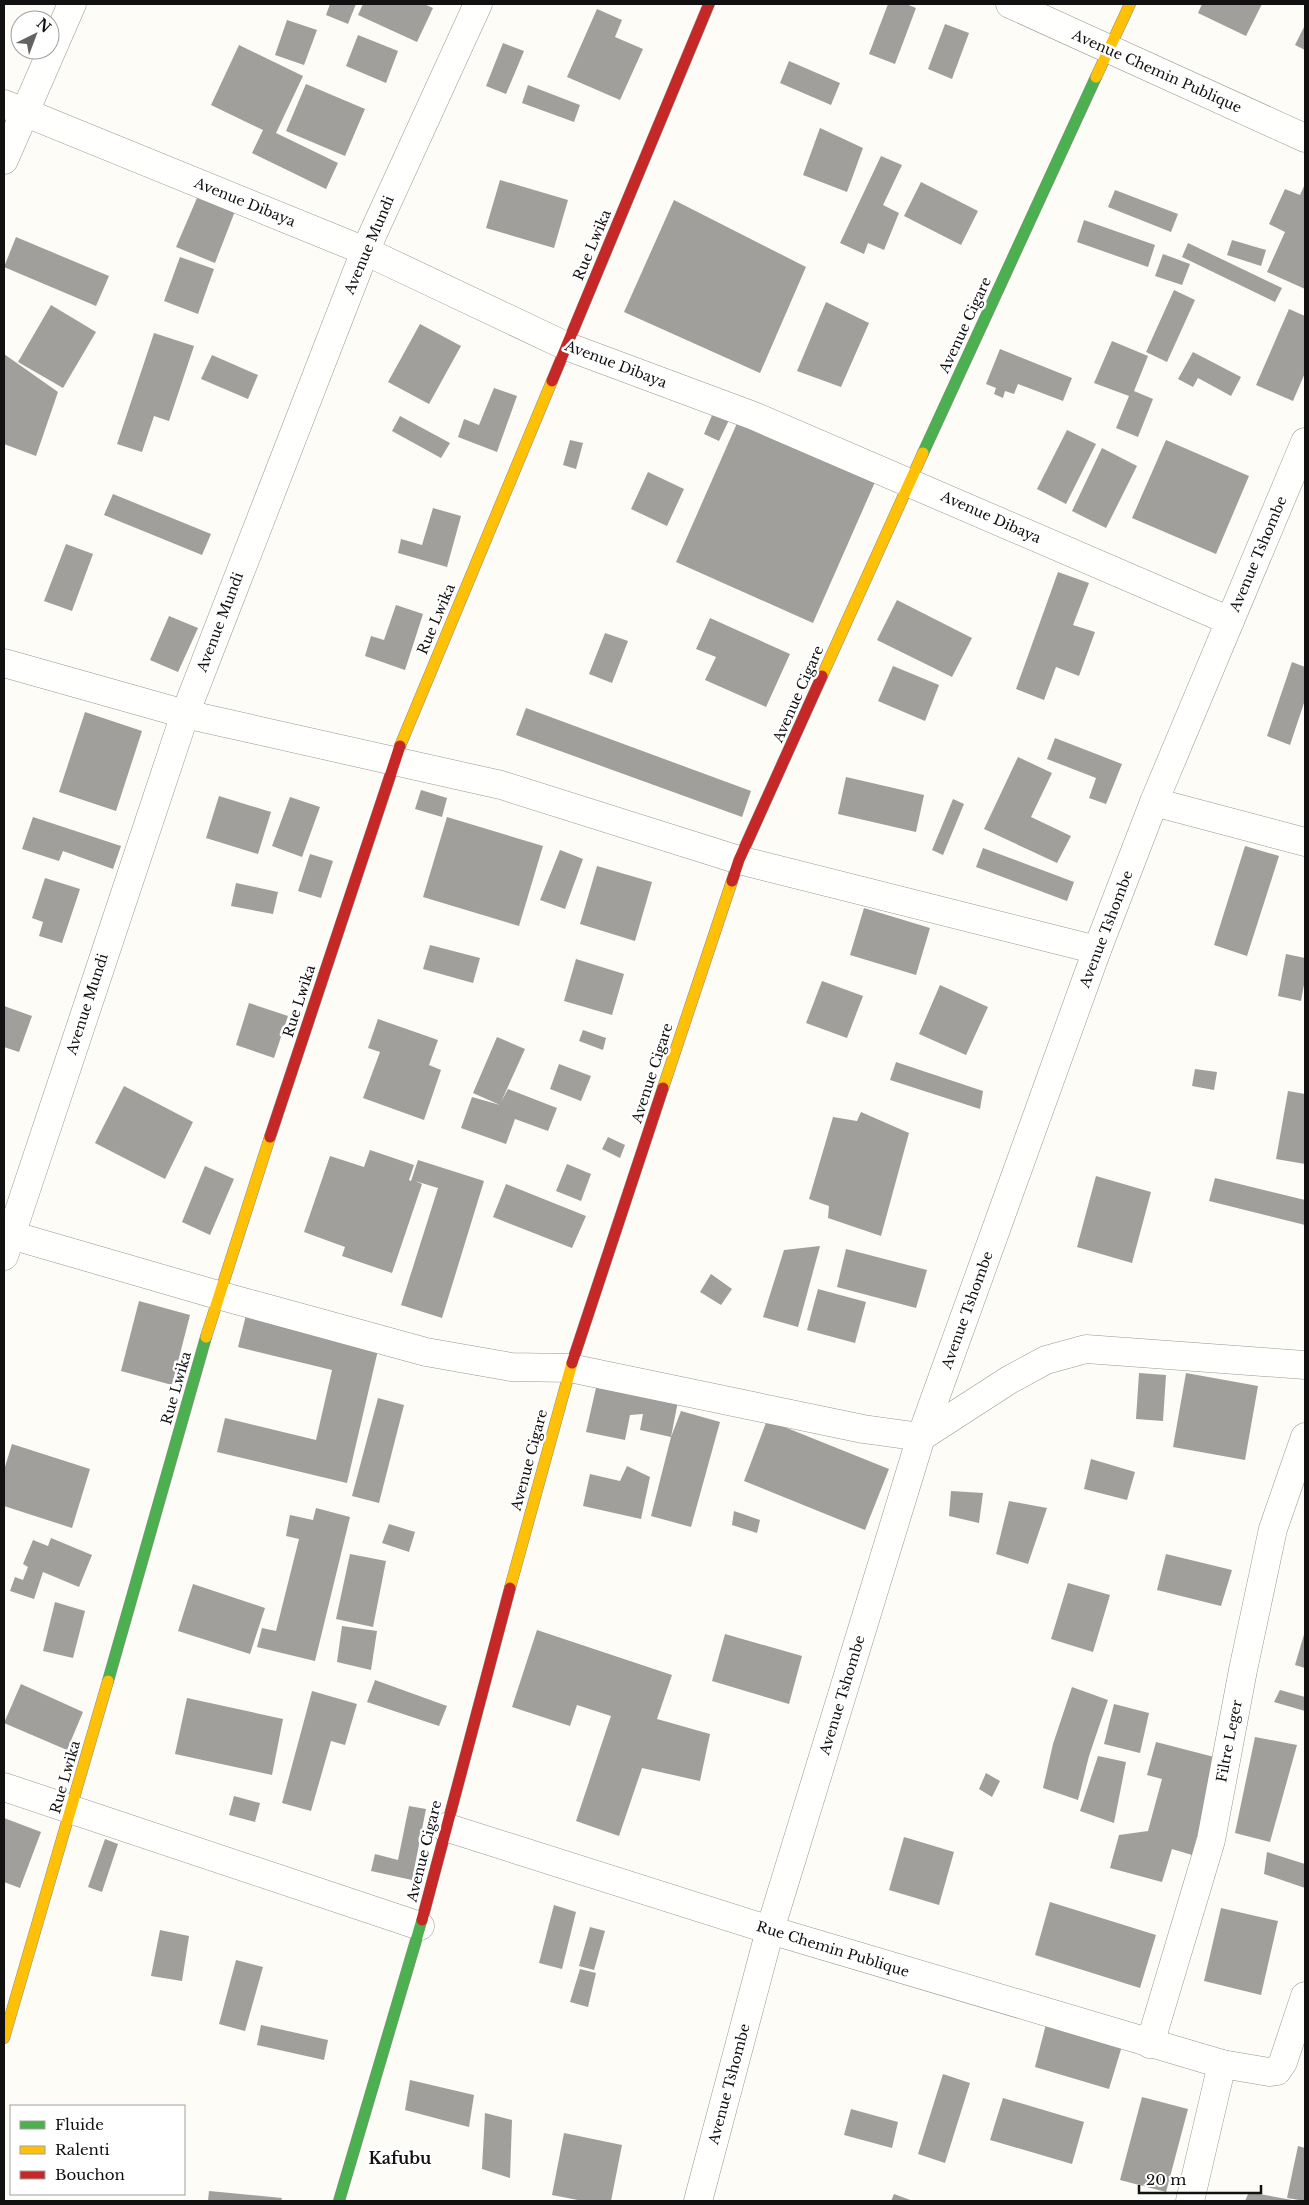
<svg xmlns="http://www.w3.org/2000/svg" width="1309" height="2205" viewBox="0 0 1309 2205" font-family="'Libre Baskerville',serif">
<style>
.building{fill:#a19f9c}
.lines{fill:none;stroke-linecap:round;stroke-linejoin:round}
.street-casing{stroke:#979795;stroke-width:29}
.fast-casing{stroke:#8e8d8b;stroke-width:12}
.slow-casing{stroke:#8e8d8b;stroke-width:12}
.jam-casing{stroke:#8e8d8b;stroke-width:12}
.street{stroke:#fffffe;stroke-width:28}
.fast{stroke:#4caf50;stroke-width:11}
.slow{stroke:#ffc107;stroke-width:11}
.jam{stroke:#c62828;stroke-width:11}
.labels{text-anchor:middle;stroke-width:5;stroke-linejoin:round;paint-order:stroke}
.street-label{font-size:14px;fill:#111;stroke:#fff}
.quarter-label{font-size:16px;font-weight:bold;fill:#111;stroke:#fff}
</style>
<rect width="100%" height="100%" fill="#fdfcf7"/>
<g class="building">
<polygon points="330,4 356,4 348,24 326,15"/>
<polygon points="363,4 424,4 433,8 417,42 358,15"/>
<polygon points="888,4 906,4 916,8 895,64 869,54"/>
<polygon points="1202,4 1262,4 1246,36 1198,13"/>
<polygon points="597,9 622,20 615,37 643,49 620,100 567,77"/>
<polygon points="287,20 317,30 304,65 275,55"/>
<polygon points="945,24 969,33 952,79 928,69"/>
<polygon points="1305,25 1305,50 1295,45"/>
<polygon points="358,35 398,51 386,83 346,66"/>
<polygon points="503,43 524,51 506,94 486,86"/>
<polygon points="239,45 303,76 276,133 338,163 326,189 252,153 263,130 211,105"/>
<polygon points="789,61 840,83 831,105 780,83"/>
<polygon points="306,84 365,109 345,156 286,131"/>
<polygon points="528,85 580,105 574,122 522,103"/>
<polygon points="820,128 863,148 847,192 803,175"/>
<polygon points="881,156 902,165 883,205 899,213 884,250 868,243 864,254 840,243"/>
<polygon points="500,180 568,200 554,248 486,228"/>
<polygon points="921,182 978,211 961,245 904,216"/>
<polygon points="1305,184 1305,289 1267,272 1285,232 1269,224 1285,189 1300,195"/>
<polygon points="1115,190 1178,214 1171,232 1108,207"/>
<polygon points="200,191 237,206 215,263 176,247"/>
<polygon points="674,200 806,267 760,373 624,312"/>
<polygon points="1084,220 1155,245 1148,267 1077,242"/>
<polygon points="16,237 109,276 96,306 4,267"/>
<polygon points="1232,240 1266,250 1261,266 1227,255"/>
<polygon points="1188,243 1282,288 1275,302 1182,257"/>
<polygon points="1163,254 1190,264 1182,285 1155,276"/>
<polygon points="180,257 214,269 198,314 164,301"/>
<polygon points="1174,290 1195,300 1167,362 1146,352"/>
<polygon points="826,302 869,323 841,387 797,371"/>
<polygon points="51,305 96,332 63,388 18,362"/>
<polygon points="1289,309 1305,316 1305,373 1293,401 1256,385"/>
<polygon points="420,324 461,346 429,404 388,382"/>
<polygon points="154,333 194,346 169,421 154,416 142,452 117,444"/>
<polygon points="1112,341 1148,356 1134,391 1153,399 1138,437 1116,428 1129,396 1094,383"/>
<polygon points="1000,349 1072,378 1063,401 1018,384 1014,394 1005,391 1003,398 994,394 996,388 986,384"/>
<polygon points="1193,352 1241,377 1231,396 1198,378 1193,387 1178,379"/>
<polygon points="4,354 58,392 36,456 4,444"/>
<polygon points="212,355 258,375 248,399 201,379"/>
<polygon points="494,388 517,396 497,452 458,437 464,419 479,425"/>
<polygon points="713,413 729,420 719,441 704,434"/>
<polygon points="400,416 450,443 441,458 392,431"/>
<polygon points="738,421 875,482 813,623 676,562"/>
<polygon points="1067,430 1096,444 1066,504 1037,489"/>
<polygon points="570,440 583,443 576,469 563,465"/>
<polygon points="1166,440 1249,476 1216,554 1132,518"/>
<polygon points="1102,448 1137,466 1106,528 1072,511"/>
<polygon points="648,472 684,489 667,526 631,509"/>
<polygon points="113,494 211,534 202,555 104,515"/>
<polygon points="433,508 461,516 447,567 398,553 401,539 422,545"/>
<polygon points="66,544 93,554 72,611 44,601"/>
<polygon points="1058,572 1089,583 1073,625 1095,632 1079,676 1056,667 1044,700 1016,689"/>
<polygon points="897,600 972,638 952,677 877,640"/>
<polygon points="396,605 423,614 405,670 365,656 371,636 384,640"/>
<polygon points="169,616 198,628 178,672 150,660"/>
<polygon points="710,618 790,654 766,707 705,680 716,657 696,649"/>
<polygon points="605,633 628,641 612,683 589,674"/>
<polygon points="1292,662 1305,667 1305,700 1290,745 1267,736"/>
<polygon points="893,666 939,685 925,721 878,701"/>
<polygon points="526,708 751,791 742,817 516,735"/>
<polygon points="85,712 142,731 116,811 59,792"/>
<polygon points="1055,738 1122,764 1106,804 1089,798 1096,778 1047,759"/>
<polygon points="1018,757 1052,773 1031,817 1071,836 1057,863 984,829"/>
<polygon points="846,777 924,795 916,832 838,814"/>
<polygon points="421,790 447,798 442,817 415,809"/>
<polygon points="219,796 271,812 258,854 206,838"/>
<polygon points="290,797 320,807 302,857 272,846"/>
<polygon points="953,799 964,804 943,855 932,850"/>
<polygon points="33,817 121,846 113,869 63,851 59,861 22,849"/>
<polygon points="447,817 543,846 519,926 423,897"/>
<polygon points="1245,846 1279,856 1247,956 1214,945"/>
<polygon points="983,848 1074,882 1067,901 976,867"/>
<polygon points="560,850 583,859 565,909 540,900"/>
<polygon points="310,854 333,861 321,898 298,891"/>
<polygon points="597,866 652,882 635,941 580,924"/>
<polygon points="45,878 80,889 62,943 39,936 43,922 32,918"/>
<polygon points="236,883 278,892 273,914 231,906"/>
<polygon points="864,908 930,928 916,975 850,955"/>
<polygon points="430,945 480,958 473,983 423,969"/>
<polygon points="1286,954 1305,958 1305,979 1301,1001 1278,996"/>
<polygon points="576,959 624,974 612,1015 564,1001"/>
<polygon points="822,981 863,996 847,1038 806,1023"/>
<polygon points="940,985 988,1007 966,1055 919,1034"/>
<polygon points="249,1003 288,1016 274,1058 236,1045"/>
<polygon points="4,1006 32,1016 19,1052 4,1047"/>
<polygon points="378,1019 438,1040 429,1065 441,1070 424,1120 363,1098 380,1052 368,1048"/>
<polygon points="583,1030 606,1038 603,1050 579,1041"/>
<polygon points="497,1037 525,1049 501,1102 508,1089 557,1108 548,1131 515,1119 506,1144 461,1128 472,1097 500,1105 473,1093"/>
<polygon points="896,1062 983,1091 980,1109 890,1080"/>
<polygon points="559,1064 591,1076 581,1101 550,1089"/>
<polygon points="1195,1069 1217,1072 1214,1090 1192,1086"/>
<polygon points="124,1086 193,1122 165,1179 95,1143"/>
<polygon points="1288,1091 1305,1094 1305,1164 1276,1159"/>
<polygon points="861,1112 909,1133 881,1236 828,1218 829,1206 809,1199 833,1117 857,1121"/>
<polygon points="608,1137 625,1145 620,1158 602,1149"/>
<polygon points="370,1150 414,1165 409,1180 411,1181 418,1160 484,1181 442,1318 401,1305 438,1188 415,1181 422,1184 392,1273 342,1256 345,1247 304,1232 330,1156 364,1167"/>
<polygon points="567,1164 591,1174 581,1201 556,1191"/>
<polygon points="205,1166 234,1179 210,1235 182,1222"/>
<polygon points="1096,1176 1151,1192 1132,1263 1077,1247"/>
<polygon points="1215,1178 1305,1200 1305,1225 1209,1201"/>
<polygon points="506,1184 586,1216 572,1248 493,1217"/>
<polygon points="820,1246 798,1327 763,1317 784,1250"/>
<polygon points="846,1249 927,1270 916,1308 837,1287"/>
<polygon points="711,1274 732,1289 721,1305 700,1292"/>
<polygon points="818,1289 866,1302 855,1343 807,1330"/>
<polygon points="139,1301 190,1315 172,1385 121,1371"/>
<polygon points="246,1315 379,1346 347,1483 217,1452 225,1418 316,1440 332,1370 238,1347"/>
<polygon points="1139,1373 1166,1375 1163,1421 1136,1419"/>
<polygon points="1186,1373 1258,1386 1245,1460 1173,1447"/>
<polygon points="598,1379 679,1396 671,1437 681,1411 720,1422 691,1527 651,1516 671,1437 640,1430 643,1414 630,1415 625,1440 586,1432"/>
<polygon points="378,1398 404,1405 379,1503 352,1496"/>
<polygon points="767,1420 889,1469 865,1530 744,1481"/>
<polygon points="12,1444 90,1469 72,1528 4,1506 4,1470"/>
<polygon points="1091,1459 1135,1472 1127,1500 1084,1489"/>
<polygon points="627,1466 650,1477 641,1519 583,1506 590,1474 620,1481"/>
<polygon points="951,1491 983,1493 979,1523 949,1516"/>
<polygon points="1009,1501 1047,1508 1028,1564 996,1554"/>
<polygon points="316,1508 350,1517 315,1661 257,1647 262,1628 276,1631 299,1539 286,1536 290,1515 313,1520"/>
<polygon points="734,1511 760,1520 757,1533 732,1525"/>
<polygon points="389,1524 415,1532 409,1552 382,1543"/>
<polygon points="51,1538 92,1555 79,1587 43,1572 34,1599 10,1591 15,1577 23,1580 28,1567 23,1564 33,1540 48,1546"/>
<polygon points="350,1554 386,1561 373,1627 336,1619"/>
<polygon points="1166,1554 1232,1570 1221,1606 1157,1590"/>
<polygon points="1068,1583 1110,1595 1093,1652 1051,1639"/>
<polygon points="193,1584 265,1608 250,1654 178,1631"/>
<polygon points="55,1602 85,1611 73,1658 43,1651"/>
<polygon points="342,1626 377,1631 371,1670 337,1662"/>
<polygon points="537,1630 672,1675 657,1719 710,1734 700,1781 642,1768 619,1836 576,1821 611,1716 577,1705 570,1726 512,1707"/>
<polygon points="1305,1631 1305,1668 1295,1665"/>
<polygon points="725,1634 802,1656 789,1704 712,1681"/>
<polygon points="375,1680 447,1706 439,1726 367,1702"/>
<polygon points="21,1684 83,1712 67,1750 4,1723"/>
<polygon points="1072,1687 1108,1700 1089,1756 1078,1800 1043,1788 1053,1744"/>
<polygon points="1280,1690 1305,1697 1305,1711 1274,1702"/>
<polygon points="312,1691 357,1704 345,1745 331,1741 311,1811 282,1803"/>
<polygon points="187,1698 283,1719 272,1775 175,1754"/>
<polygon points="1114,1704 1149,1713 1140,1753 1104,1744"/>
<polygon points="1255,1737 1297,1745 1270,1842 1235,1833"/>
<polygon points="1156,1742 1218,1758 1192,1855 1172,1849 1162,1882 1110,1868 1119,1835 1148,1831 1162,1779 1147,1775"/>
<polygon points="1098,1756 1126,1762 1114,1823 1080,1811"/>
<polygon points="986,1773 1000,1781 992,1797 979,1789"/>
<polygon points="234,1796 260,1803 255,1822 229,1815"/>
<polygon points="409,1806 426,1809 412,1880 371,1871 375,1854 398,1860"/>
<polygon points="4,1818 41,1832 20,1888 4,1882"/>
<polygon points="904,1837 954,1852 939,1905 889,1890"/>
<polygon points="105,1839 118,1844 102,1892 88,1887"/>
<polygon points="1267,1852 1305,1864 1305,1888 1264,1874"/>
<polygon points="1050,1902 1156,1935 1140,1988 1035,1955"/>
<polygon points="554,1905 576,1912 562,1969 539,1963"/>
<polygon points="1221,1908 1278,1921 1261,1995 1204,1981"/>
<polygon points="590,1927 605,1931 594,1970 579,1966"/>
<polygon points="160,1930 189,1936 182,1981 151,1976"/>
<polygon points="236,1960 263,1967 245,2031 219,2024"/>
<polygon points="580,1969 596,1973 588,2007 570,2002"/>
<polygon points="1046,2024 1122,2046 1109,2089 1035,2067"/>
<polygon points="261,2025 328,2040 324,2060 257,2045"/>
<polygon points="943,2074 970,2083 945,2163 918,2154"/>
<polygon points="410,2080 474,2095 469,2127 405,2110"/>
<polygon points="1142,2097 1188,2109 1166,2192 1120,2180"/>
<polygon points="1003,2098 1084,2122 1072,2164 990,2140"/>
<polygon points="851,2109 898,2122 892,2148 844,2135"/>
<polygon points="485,2113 512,2120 510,2178 482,2169"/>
<polygon points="564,2133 622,2145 611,2201 583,2201 552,2195"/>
<polygon points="1298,2146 1305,2148 1305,2201 1287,2198"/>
<polygon points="209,2191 282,2198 281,2201 208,2201"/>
<polygon points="1249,2192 1292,2200 1292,2201 1245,2201"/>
<polygon points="894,2194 913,2201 891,2201"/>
</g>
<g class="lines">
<g class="street-casing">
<g id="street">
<polyline points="1010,4 1305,138"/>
<polyline points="4,104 365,251 566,346 754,416 1230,621"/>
<polyline points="4,160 72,4"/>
<polyline points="4,663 185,714 501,785 739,860 1097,950"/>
<polyline points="1154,802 1305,842"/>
<polyline points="4,1233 218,1295 426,1352 511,1367 570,1368 863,1429 921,1437 1009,1380 1046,1360 1086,1349 1305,1365"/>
<polyline points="4,1256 185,714 365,251 478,4"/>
<polyline points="4,1787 420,1926"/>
<polyline points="445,1827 770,1930 1222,2064"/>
<polyline points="1150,2044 1211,1840 1243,1670 1273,1529 1305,1437"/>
<polyline points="698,2201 770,1930 921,1437 1097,950 1154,802 1305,442"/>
<polyline points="1190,2201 1222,2064 1269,2072 1277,2071 1283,2062 1305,1996"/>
</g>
</g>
<g class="fast-casing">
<g id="fast">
<polyline points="923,453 1096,77"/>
<polyline points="108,1681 206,1337"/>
<polyline points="339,2201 422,1920"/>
</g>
</g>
<g class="slow-casing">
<g id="slow">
<polyline points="1096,77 1130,4"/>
<polyline points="822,676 923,453"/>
<polyline points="400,746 552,381"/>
<polyline points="663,1088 732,881"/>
<polyline points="206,1337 270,1137"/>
<polyline points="510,1588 572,1363"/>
<polyline points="4,2038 108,1681"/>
</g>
</g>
<g class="jam-casing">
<g id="jam">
<polyline points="552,381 709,4"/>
<polyline points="732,881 739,860 822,676"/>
<polyline points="270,1137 400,746"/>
<polyline points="572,1363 663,1088"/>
<polyline points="422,1920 510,1588"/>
</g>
</g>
<use href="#street" class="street"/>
<use href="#fast" class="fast"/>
<use href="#slow" class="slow"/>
<use href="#jam" class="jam"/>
</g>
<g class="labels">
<g class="street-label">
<text transform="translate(1157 71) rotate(24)" y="5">Avenue Chemin Publique</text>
<text transform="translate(245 202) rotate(22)" y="5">Avenue Dibaya</text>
<text transform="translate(369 245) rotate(-67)" y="5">Avenue Mundi</text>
<text transform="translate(592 245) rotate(-67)" y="5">Rue Lwika</text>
<text transform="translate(965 325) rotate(-65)" y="5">Avenue Cigare</text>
<text transform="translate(616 364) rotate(21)" y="5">Avenue Dibaya</text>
<text transform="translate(991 517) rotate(24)" y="5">Avenue Dibaya</text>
<text transform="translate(1258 554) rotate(-67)" y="5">Avenue Tshombe</text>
<text transform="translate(436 619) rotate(-67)" y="5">Rue Lwika</text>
<text transform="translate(220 622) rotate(-69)" y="5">Avenue Mundi</text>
<text transform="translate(798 694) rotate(-66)" y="5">Avenue Cigare</text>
<text transform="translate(1106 929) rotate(-69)" y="5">Avenue Tshombe</text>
<text transform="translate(299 1001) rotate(-72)" y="5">Rue Lwika</text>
<text transform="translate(87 1004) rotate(-72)" y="5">Avenue Mundi</text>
<text transform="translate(652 1073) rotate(-72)" y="5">Avenue Cigare</text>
<text transform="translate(967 1310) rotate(-70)" y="5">Avenue Tshombe</text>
<text transform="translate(176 1388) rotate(-74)" y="5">Rue Lwika</text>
<text transform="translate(529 1460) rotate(-75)" y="5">Avenue Cigare</text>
<text transform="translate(842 1695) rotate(-73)" y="5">Avenue Tshombe</text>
<text transform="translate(1229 1741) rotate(-79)" y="5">Filtre Leger</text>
<text transform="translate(65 1777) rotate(-74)" y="5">Rue Lwika</text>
<text transform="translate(424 1851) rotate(-76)" y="5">Avenue Cigare</text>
<text transform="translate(833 1949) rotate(17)" y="5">Rue Chemin Publique</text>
<text transform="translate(729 2084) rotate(-75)" y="5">Avenue Tshombe</text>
</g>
<g class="quarter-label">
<text x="400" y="2164">Kafubu</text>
</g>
</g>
<rect width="1309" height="2205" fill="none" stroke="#111111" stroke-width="10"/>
<rect x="10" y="2105" width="175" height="90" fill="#ffffff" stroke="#a0a0a0"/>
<rect x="20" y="2121" width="25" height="8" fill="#4caf50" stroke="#a0a0a0"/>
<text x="55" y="2130" font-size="15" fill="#111111">Fluide</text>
<rect x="20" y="2146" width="25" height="8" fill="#ffc107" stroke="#a0a0a0"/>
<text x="55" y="2155" font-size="15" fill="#111111">Ralenti</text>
<rect x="20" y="2171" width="25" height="8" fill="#c62828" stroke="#a0a0a0"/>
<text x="55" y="2180" font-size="15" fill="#111111">Bouchon</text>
<g transform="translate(35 35) rotate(42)"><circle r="24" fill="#ffffff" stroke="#a0a0a0"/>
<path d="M0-4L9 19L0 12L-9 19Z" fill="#646362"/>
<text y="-8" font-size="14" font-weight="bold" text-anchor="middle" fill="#111111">N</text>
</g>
<path d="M1139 2185v8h122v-8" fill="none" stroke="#111111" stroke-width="2.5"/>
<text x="1146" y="2185" font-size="15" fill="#111111" stroke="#ffffff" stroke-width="4" paint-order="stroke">20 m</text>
</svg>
